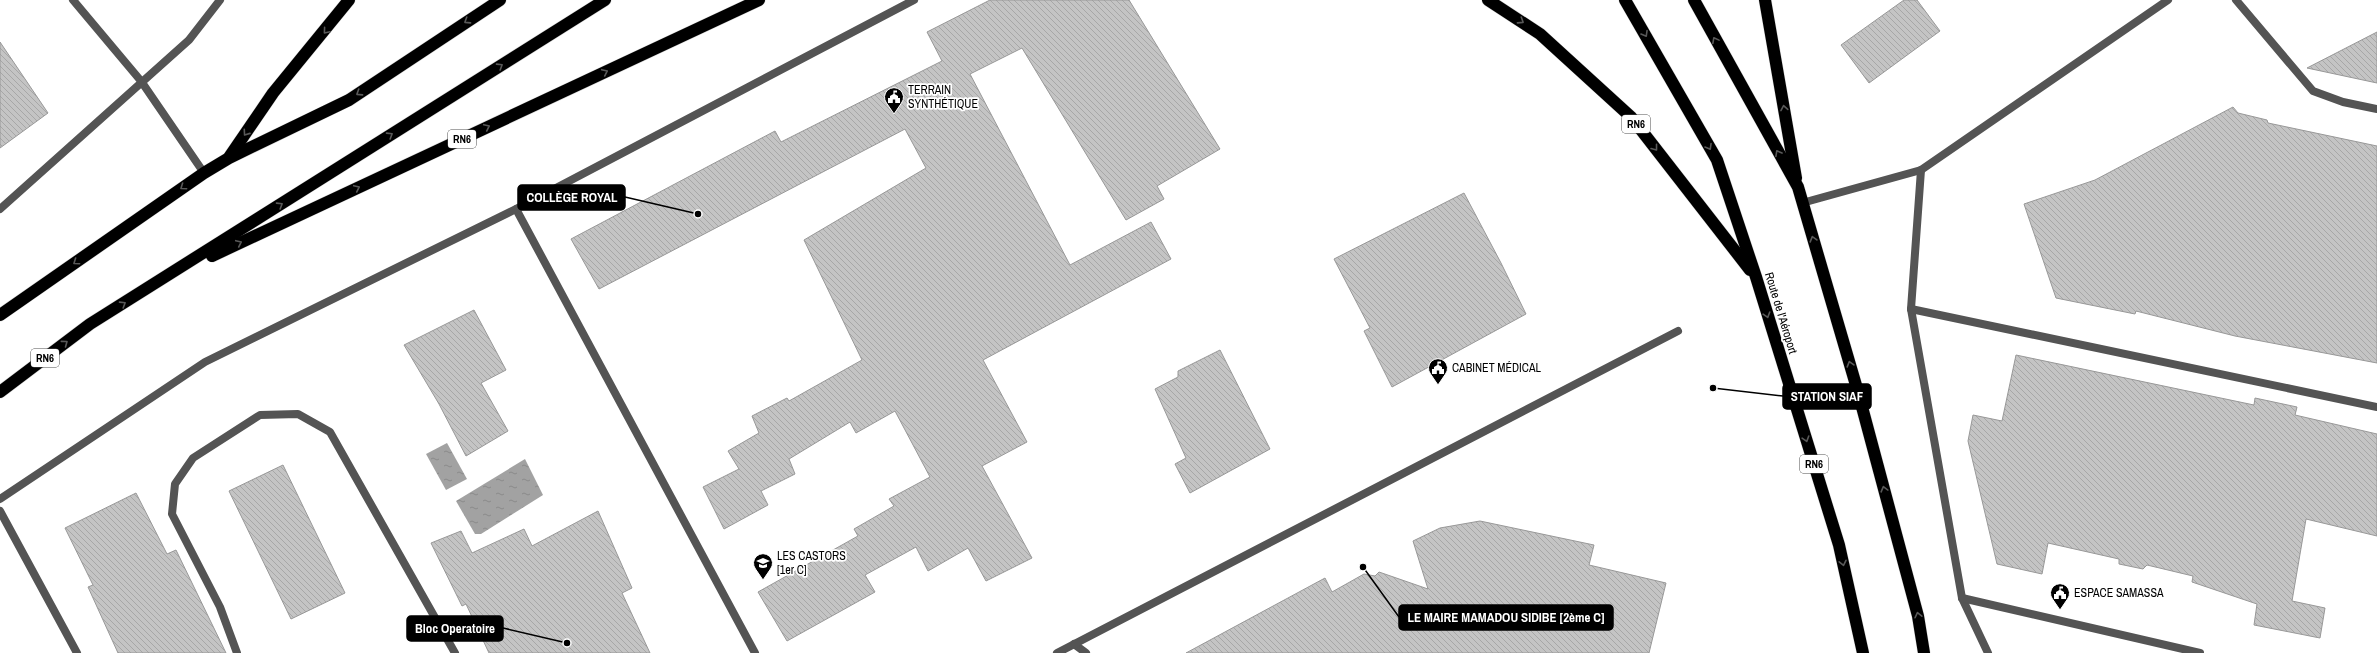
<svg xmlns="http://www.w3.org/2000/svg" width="2377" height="653" viewBox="0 0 2377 653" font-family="'Archivo Narrow',sans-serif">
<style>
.water{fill:url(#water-ripples)}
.building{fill:url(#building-back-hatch);stroke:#989898}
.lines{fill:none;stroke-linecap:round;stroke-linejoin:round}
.highway-casing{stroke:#dbdbdb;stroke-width:13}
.lane{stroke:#545454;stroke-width:8}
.street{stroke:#545454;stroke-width:8}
.highway{stroke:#000;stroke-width:12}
.oneway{stroke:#595959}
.labels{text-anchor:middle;stroke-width:3.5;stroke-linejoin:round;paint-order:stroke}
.shield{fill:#fff;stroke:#4c4c4c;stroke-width:1}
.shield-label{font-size:11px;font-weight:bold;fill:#000}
.poi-label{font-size:12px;fill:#000;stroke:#fff;text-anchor:start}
.street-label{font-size:12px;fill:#000;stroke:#fff}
.leader{fill:none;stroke:#000;stroke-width:1.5}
.callout-dot{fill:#000;stroke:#fff;stroke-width:1.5}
.callout{fill:#000;stroke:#000;stroke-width:1.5}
.callout-label{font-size:13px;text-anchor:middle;font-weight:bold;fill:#fff}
</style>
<defs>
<pattern id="water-ripples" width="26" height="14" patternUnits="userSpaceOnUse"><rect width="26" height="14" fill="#a2a2a2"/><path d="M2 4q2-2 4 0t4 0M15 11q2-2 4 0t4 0" fill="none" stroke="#8a8a8a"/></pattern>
<pattern id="building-back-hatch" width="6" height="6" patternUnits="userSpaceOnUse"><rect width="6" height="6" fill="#c4c4c4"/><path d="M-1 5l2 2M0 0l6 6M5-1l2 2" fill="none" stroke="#a7a7a7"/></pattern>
</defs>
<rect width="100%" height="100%" fill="#fff"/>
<g class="water">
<polygon points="447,443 467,479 446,490 426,454"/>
<polygon points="525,459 543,495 481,534 475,534 456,501"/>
</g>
<g class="building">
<polygon points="990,0 1129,0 1220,149 1157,186 1164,199 1126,220 1022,48 970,74 1070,265 1151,222 1171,259 983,360 1027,442 982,466 1032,558 986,581 968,548 928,571 916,547 865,575 875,592 787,641 758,592 858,536 854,529 894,506 889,499 930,477 895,411 856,433 850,422 789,459 795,474 761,491 768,505 724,529 703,487 739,469 728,451 759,433 752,416 787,398 789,401 862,360 804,240 926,168 905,129 599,289 571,239 775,131 781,142 942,61 927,32"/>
<polygon points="1904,0 1917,0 1940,31 1869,83 1841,45"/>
<polygon points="2377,32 2377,83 2307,68"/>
<polygon points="0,42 48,113 0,148"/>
<polygon points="2233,107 2238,113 2267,120 2268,123 2377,146 2377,363 2235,336 2136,311 2135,314 2056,298 2024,204 2095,180"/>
<polygon points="1464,193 1501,263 1526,314 1392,387 1364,331 1370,328 1334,259"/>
<polygon points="474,310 506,370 481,383 508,431 466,456 439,404 404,345"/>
<polygon points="1220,350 1270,449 1190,493 1175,464 1186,458 1155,389 1178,377 1178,371"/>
<polygon points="2016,355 2254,405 2255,398 2297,407 2295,415 2377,434 2377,536 2306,519 2292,601 2325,608 2320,638 2254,625 2257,604 2192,582 2193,576 2147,565 2143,569 2119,564 2119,559 2048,543 2042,574 1997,564 1968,441 1973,415 2002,421"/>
<polygon points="283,465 345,593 291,619 229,491"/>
<polygon points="136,493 167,554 176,550 226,653 118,653 88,587 93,585 65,528"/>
<polygon points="598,511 632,588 622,593 650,653 489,653 466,604 462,606 431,543 461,531 472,553 524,529 532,546"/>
<polygon points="1480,521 1594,545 1589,565 1666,583 1649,653 1186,653 1325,578 1332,592 1364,574 1375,576 1379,572 1428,589 1413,541 1440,528"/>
</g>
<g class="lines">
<g class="highway-casing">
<g id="highway">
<polyline points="1488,0 1540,34 1631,117 1750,270"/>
<polyline points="1625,0 1717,160 1756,277 1839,545 1863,653"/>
<polyline points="1694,0 1798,187 1858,392 1918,616 1924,653"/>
<polyline points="1765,0 1796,178"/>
<polyline points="230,156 273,93 349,0"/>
<polyline points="212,256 759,0"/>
<polyline points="0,315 204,173 229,158 349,100 500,0"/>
<polyline points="0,392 90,324 605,0"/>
</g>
</g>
<g class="lane">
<polyline points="73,0 141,81 204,173"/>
<polyline points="237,653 220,607 172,514 175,484 193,458 260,415 298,414 330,432 455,653"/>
</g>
<g class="street">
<polyline points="2236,0 2313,91 2343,102 2377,109"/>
<polyline points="1921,170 1911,309 1962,598 1988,653"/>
<polyline points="1802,203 1921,170 2168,0"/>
<polyline points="0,209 189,40 220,0"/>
<polyline points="516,209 755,653"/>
<polyline points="1911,309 2377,407"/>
<polyline points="0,499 205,362 516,209 914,0"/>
<polyline points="0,511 77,653"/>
<polyline points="1962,598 2200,653"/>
<polyline points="1074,644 1086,653"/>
<polyline points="1057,653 1678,331"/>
</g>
<use href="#highway" class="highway"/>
</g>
<defs><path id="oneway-chevron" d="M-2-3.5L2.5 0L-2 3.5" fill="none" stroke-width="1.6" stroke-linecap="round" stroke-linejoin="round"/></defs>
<g class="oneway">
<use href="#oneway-chevron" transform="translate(467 21) rotate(147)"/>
<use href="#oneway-chevron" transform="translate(1521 21) rotate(33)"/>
<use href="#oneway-chevron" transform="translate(326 31) rotate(130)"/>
<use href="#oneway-chevron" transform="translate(1645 34) rotate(60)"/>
<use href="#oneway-chevron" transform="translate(1715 40) rotate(-118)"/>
<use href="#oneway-chevron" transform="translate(500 66) rotate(-32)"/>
<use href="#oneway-chevron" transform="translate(605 72) rotate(-25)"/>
<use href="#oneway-chevron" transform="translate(359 93) rotate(147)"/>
<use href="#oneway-chevron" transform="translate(1784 108) rotate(-100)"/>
<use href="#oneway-chevron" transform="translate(487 127) rotate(-25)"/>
<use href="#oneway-chevron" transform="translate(246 133) rotate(125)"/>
<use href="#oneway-chevron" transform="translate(390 135) rotate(-32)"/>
<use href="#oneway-chevron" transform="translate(1709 147) rotate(60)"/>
<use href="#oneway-chevron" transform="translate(1655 148) rotate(52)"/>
<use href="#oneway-chevron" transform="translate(1778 153) rotate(-119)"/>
<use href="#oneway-chevron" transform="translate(183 187) rotate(145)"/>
<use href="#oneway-chevron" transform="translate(357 188) rotate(-25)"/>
<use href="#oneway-chevron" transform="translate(280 205) rotate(-32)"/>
<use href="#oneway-chevron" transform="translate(1813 239) rotate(-106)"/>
<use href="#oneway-chevron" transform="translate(239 243) rotate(-25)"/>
<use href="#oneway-chevron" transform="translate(76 262) rotate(145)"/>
<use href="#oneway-chevron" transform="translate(123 304) rotate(-32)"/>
<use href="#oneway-chevron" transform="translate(1767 315) rotate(73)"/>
<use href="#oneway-chevron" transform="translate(65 343) rotate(-37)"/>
<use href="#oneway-chevron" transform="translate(1850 364) rotate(-106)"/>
<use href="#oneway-chevron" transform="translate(1806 439) rotate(73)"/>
<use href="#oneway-chevron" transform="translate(1884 489) rotate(-105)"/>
<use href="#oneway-chevron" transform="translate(1843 563) rotate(78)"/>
<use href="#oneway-chevron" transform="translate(1918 615) rotate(-103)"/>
</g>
<defs>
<g id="civic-pin" transform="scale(1)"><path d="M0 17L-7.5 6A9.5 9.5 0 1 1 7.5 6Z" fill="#000" stroke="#fff"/><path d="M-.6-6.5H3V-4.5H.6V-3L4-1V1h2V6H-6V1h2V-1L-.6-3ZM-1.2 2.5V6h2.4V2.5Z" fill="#fff"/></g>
<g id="school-pin" transform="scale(1)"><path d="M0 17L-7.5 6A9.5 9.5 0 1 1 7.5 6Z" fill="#000" stroke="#fff"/><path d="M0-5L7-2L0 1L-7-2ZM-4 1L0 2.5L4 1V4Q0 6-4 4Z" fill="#fff"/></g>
</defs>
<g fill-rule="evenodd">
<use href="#civic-pin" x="894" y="97"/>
<use href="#civic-pin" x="1438" y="368"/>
<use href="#school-pin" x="763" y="563"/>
<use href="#civic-pin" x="2060" y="593"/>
</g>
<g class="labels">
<g class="shield">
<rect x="1622" y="115" width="28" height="18" rx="3"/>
<rect x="448" y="130" width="28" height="18" rx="3"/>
<rect x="31" y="349" width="28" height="18" rx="3"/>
<rect x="1800" y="455" width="28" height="18" rx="3"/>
</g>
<g class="shield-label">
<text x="1636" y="128">RN6</text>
<text x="462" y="143">RN6</text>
<text x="45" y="362">RN6</text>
<text x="1814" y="468">RN6</text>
</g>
<g class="poi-label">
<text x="908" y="94">TERRAIN<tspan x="908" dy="14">SYNTHÉTIQUE</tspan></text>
<text x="1452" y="372">CABINET MÉDICAL</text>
<text x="777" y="560">LES CASTORS<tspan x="777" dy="14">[1er C]</tspan></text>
<text x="2074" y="597">ESPACE SAMASSA</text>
</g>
<g class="street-label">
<text transform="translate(1781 313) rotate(73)" y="4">Route de l'Aéroport</text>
</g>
</g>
<path class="leader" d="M698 214L625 197M1713 388L1783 396M1363 567L1399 617M567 643L503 628"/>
<g class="callout-dot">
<circle cx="698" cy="214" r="4"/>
<circle cx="1713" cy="388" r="4"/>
<circle cx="1363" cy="567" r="4"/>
<circle cx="567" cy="643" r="4"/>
</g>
<g class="callout">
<rect x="518" y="185" width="107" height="25" rx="4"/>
<rect x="1783" y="384" width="88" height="25" rx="4"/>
<rect x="1399" y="605" width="214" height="25" rx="4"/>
<rect x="407" y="616" width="96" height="25" rx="4"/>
</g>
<g class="callout-label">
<text x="572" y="202">COLLÈGE ROYAL</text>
<text x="1827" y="401">STATION SIAF</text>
<text x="1506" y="622">LE MAIRE MAMADOU SIDIBE [2ème C]</text>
<text x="455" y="633">Bloc Operatoire</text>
</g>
</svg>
